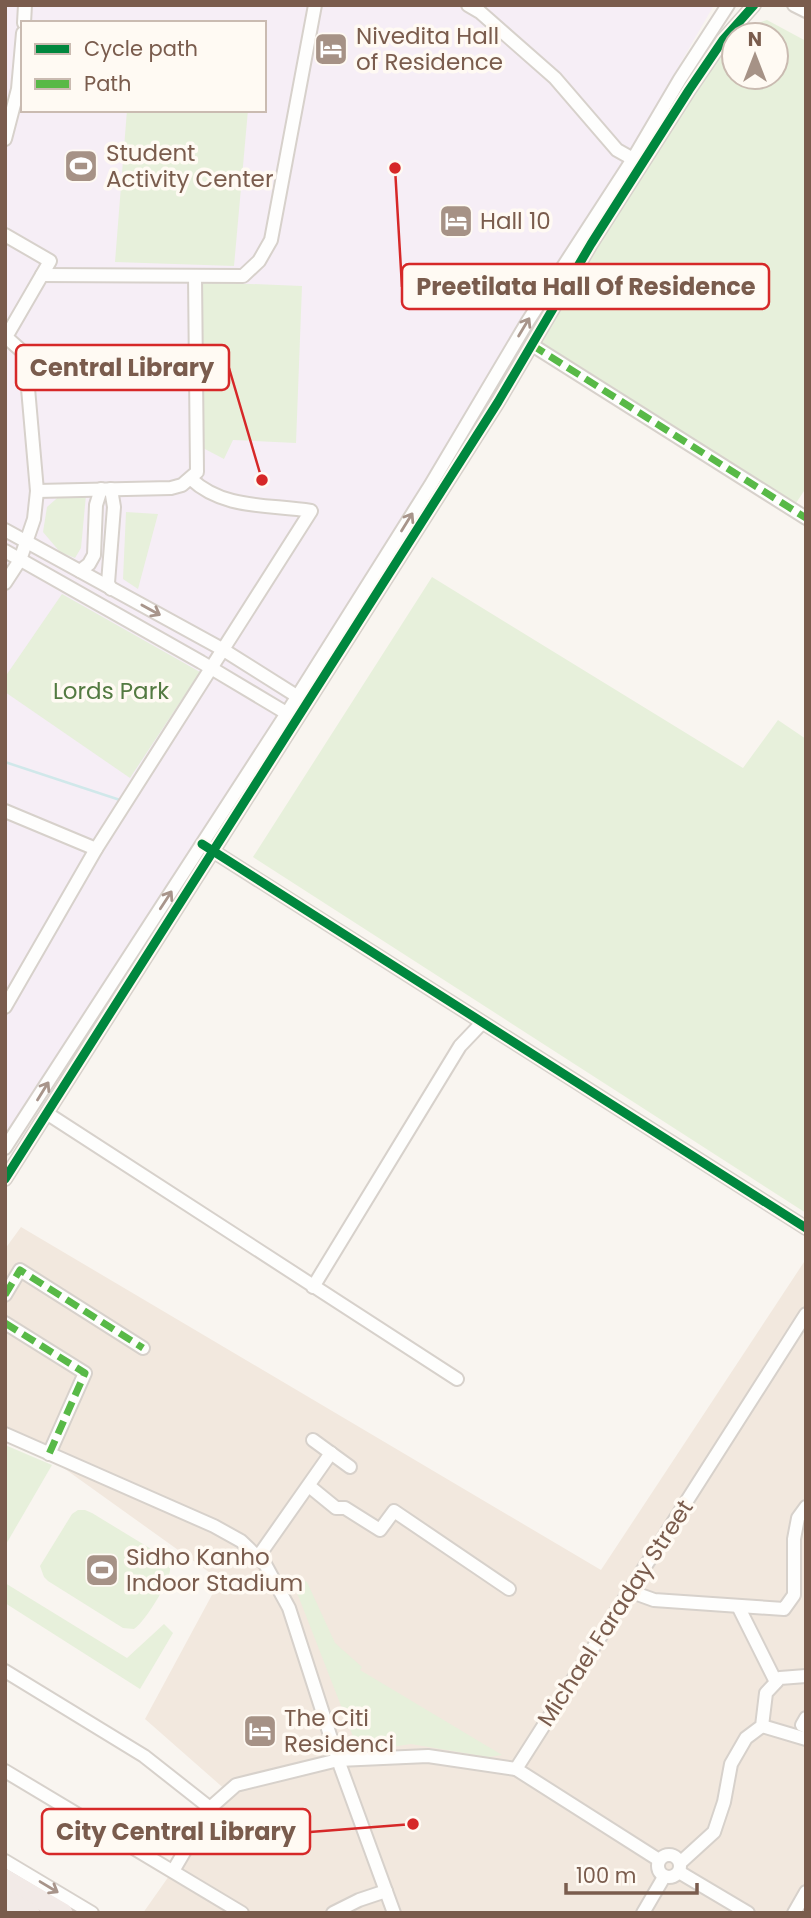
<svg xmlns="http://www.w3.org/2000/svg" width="811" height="1918" viewBox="0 0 811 1918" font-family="Poppins,sans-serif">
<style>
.residential{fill:#f2e8de}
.education{fill:#f6eef6;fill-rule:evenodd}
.green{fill:#e7f0db;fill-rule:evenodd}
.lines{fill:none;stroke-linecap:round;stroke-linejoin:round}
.stream{stroke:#d0e8ea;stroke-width:2.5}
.minor-casing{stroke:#d7d1cb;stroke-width:16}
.highway-casing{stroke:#dad1cc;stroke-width:23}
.minor{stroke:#fefefd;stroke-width:12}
.highway{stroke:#f2eae7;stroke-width:19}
.quiet{stroke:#58b947;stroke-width:7;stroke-dasharray:14 7;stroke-linecap:butt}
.cycleway-casing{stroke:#fffaf3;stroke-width:13}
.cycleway{stroke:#00873e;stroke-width:9}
.oneway{stroke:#a8958b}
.labels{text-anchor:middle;stroke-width:7;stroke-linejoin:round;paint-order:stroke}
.poi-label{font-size:23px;fill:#7a5c4d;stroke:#fffaf3;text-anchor:start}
.park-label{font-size:23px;fill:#537a41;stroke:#fffaf3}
.street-label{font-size:23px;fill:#7a5c4d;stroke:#fffaf3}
.leader{fill:none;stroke:#d62828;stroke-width:2.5}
.callout-dot{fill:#d62828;stroke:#fffaf3;stroke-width:2.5}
.callout{fill:#fffaf3;stroke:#d62828;stroke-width:2.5}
.callout-label{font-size:24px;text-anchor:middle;font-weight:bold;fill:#7a5c4d}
</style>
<rect width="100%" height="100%" fill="#f9f5f0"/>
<polygon class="residential" points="21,1227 601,1570 806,1259 806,1913 143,1913 228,1792 145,1719 220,1580 5,1426 5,1249"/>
<path class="education" d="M5,5H714L472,426L5,1151ZM23,23H264V110H23Z"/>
<g class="green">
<path d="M767,20L806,41V488L792,509L535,342L730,32ZM734,35H776V77H734Z"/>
<polygon points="127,110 248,110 234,266 115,262"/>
<polygon points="201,282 302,286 296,443 233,440 224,459 201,447"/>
<polygon points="63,493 86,495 81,548 75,558 60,552 43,532 47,507"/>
<polygon points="126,512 158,514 138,589 123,579"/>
<polygon points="432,577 743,768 778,720 806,739 806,1213 253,857"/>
<polygon points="62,594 200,672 130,778 5,692 5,677"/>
<polygon points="5,1445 52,1465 5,1546"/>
<path d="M78,1510H85L92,1513L161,1555C166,1558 170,1561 170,1568C172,1579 144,1623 134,1629L123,1628L48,1581L44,1577L40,1566L72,1514Z"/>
<polygon points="294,1575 307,1582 335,1643 362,1667 360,1670 502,1755 488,1757 411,1744 359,1752 294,1585"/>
<polygon points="5,1583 127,1658 164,1624 173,1633 140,1689 5,1603"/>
</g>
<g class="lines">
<polyline class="stream" points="5,762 123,801"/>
<g class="minor-casing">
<g id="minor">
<polyline points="468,5 480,12 555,78 617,150 633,159"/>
<polyline points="794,5 806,11"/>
<polyline points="24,23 25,5"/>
<polyline points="5,139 18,89 23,33"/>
<polyline points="5,235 50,261 6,337 25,354 37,491 34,519 20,560 5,583"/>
<polyline points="42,275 243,276 259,261 271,240 315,5"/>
<polyline points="532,345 806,518"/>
<polyline points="111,489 114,507 108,583 111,589"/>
<polyline points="37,491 171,488 182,485 197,472 195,276"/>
<polyline points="5,530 222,649 303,700"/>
<polyline points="5,551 201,662 293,717"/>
<polyline points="80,571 89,564 94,555 96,505 101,489"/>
<polyline points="5,811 96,849"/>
<polyline points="205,846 806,1228"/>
<path d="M5,1007L96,849L311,511C270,504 224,510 191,479"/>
<polyline points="48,1114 457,1379"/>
<polyline points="5,1148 287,713 430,486 528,321 633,159 680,79 728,5"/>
<polyline points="5,1179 498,402 591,244 689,90 723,40 754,5"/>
<polyline points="313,1287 460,1046 481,1024"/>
<polyline points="5,1295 20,1270 143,1348"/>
<polyline points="5,1323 85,1373 49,1454"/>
<polyline points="5,1434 214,1526 241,1541 265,1564 289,1608 338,1760 394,1913"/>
<polyline points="313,1440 350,1467"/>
<polyline points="309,1486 336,1508 345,1508 380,1530 394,1511 509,1589"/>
<polyline points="258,1557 331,1453"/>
<polyline points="629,1591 654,1600 784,1609 794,1595 794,1539 798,1518 806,1507"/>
<polyline points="738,1606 776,1682"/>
<polyline points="5,1671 144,1756 210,1808"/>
<polyline points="806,1718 802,1725 806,1727"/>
<polyline points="762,1726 806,1739"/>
<polyline points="5,1771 242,1913"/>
<circle cx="669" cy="1866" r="11"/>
<polyline points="659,1860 516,1769 806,1314"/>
<polyline points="5,1861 92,1913"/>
<polyline points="680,1863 714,1832 724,1802 731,1764 746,1738 762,1726 766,1693 780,1678 806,1676"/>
<polyline points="173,1871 210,1808 236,1785 338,1760 428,1756 516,1769"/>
<polyline points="679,1872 748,1913"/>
<polyline points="333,1913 359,1900 386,1891"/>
<polyline points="643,1913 664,1877"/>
<polyline points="794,1913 806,1892"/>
</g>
</g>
<g class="highway-casing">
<g id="highway">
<polyline points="5,1879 63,1913"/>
<polyline points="5,1898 30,1913"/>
</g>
</g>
<use href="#minor" class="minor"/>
<use href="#highway" class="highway"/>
<g class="quiet">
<polyline points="532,345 806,518"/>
<polyline points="5,1295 20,1270 143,1348"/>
<polyline points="5,1323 85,1373 49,1454"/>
</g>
<g class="cycleway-casing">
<g id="cycleway">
<polyline points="202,844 806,1228"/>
<polyline points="5,1179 498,402 591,244 689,90 723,40 754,5"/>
</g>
</g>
<use href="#cycleway" class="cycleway"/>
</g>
<defs><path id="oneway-shaft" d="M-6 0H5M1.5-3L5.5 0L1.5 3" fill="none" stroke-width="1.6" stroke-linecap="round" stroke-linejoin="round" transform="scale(1.75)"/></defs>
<g class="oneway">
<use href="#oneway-shaft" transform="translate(524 327) rotate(-59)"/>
<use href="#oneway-shaft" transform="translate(407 522) rotate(-58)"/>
<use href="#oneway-shaft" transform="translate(151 610) rotate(29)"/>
<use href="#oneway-shaft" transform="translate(166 900) rotate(-57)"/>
<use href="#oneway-shaft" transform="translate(43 1091) rotate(-58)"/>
<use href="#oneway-shaft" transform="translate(49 1887) rotate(31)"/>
</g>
<defs>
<g id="hotel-square" transform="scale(1.75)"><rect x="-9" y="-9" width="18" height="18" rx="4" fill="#a69286" stroke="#fffaf3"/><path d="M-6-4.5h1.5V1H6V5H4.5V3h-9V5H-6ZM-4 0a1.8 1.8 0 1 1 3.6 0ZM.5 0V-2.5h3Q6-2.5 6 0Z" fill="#fff"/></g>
<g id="stadium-square" transform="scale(1.75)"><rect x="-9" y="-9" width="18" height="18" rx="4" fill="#a69286" stroke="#fffaf3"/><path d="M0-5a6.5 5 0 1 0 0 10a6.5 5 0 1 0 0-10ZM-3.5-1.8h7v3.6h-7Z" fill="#fff"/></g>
</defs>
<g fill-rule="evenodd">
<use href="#hotel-square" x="331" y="49"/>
<use href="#stadium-square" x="81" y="166"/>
<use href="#hotel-square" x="456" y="221"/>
<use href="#stadium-square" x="102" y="1570"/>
<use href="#hotel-square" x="260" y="1731"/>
</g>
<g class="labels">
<g class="poi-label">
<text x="356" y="44">Nivedita Hall<tspan x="356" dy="26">of Residence</tspan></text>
<text x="106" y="161">Student<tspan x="106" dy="26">Activity Center</tspan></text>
<text x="480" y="229">Hall 10</text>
<text x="126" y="1565">Sidho Kanho<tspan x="126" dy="26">Indoor Stadium</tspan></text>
<text x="284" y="1726">The Citi<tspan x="284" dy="26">Residenci</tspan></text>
</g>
<g class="park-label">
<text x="111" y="699">Lords Park</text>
</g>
<g class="street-label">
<text transform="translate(615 1613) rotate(-57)" y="8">Michael Faraday Street</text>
</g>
</g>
<path class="leader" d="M395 168L402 287M262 480L229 368M413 1824L310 1832"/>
<g class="callout-dot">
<circle cx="395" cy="168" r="7"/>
<circle cx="262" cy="480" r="7"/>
<circle cx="413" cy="1824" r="7"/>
</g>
<g class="callout">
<rect x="402" y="264" width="367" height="45" rx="7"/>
<rect x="16" y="345" width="213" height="45" rx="7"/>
<rect x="42" y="1809" width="268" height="45" rx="7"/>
</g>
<g class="callout-label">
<text x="586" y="295">Preetilata Hall Of Residence</text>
<text x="122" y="376">Central Library</text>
<text x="176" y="1840">City Central Library</text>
</g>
<rect width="811" height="1918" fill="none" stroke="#7a5c4d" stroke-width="14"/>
<rect x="21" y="21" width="245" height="91" fill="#fffaf3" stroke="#cabbb1" stroke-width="2"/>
<rect x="35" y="44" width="35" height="10" fill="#00873e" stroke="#cabbb1" stroke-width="2"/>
<text x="84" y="56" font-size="21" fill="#7a5c4d">Cycle path</text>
<rect x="35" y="79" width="35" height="10" fill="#58b947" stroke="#cabbb1" stroke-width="2"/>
<text x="84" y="91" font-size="21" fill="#7a5c4d">Path</text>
<g transform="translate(755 56)"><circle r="33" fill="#fffaf3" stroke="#cabbb1" stroke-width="2"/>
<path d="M0-5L12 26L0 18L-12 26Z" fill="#a69286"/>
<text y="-10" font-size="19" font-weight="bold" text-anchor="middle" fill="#7a5c4d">N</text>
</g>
<path d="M566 1883v10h131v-10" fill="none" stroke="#7a5c4d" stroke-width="3.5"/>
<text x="576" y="1883" font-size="21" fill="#7a5c4d" stroke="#fffaf3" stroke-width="5" paint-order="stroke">100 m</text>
</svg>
